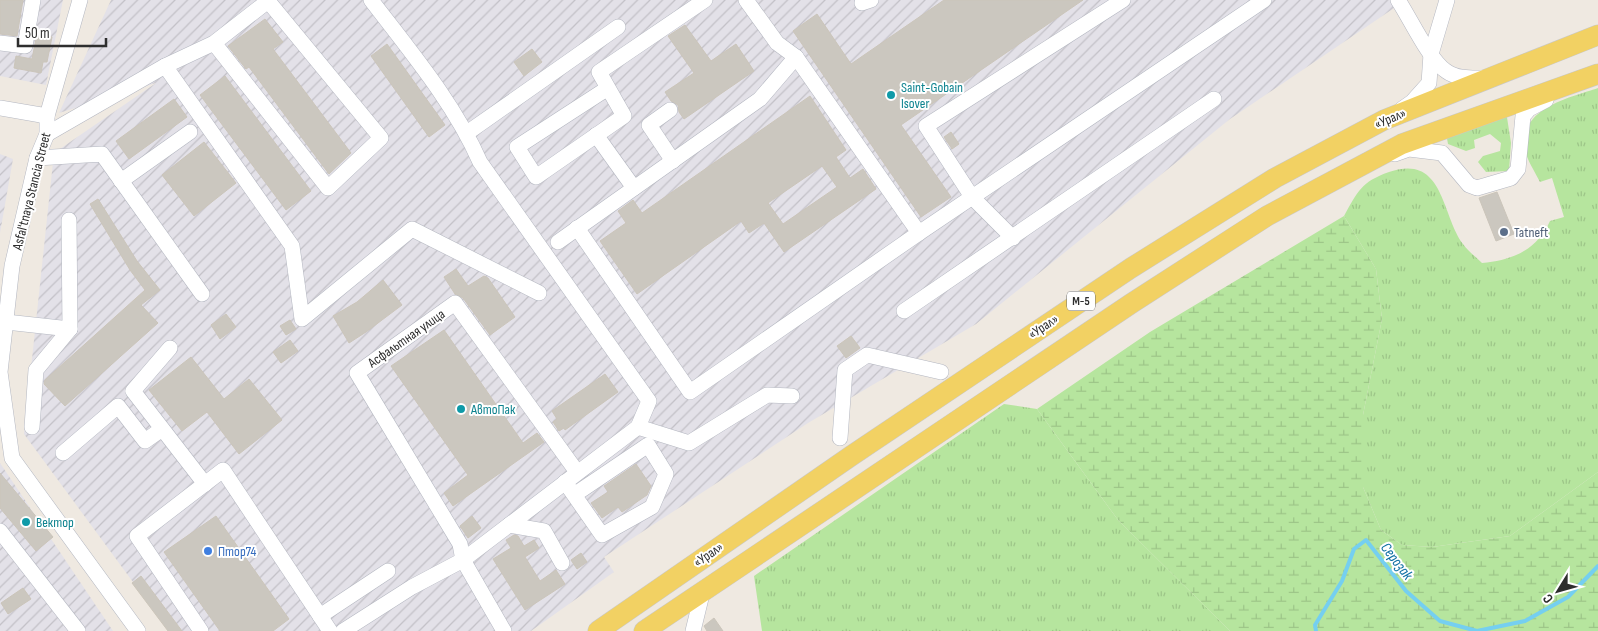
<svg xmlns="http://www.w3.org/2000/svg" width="1598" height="631" viewBox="0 0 1598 631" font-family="'Sofia Sans Condensed',sans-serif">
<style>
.industrial{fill:url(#industrial-furrows)}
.grass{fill:url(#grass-tufts)}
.wetland{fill:url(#wetland-marsh)}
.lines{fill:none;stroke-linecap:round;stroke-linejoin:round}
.stream{stroke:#75cff0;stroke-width:4}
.building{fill:#cbc7bf;stroke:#cbc5ba;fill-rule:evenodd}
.minor-casing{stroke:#b4b7c1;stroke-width:16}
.major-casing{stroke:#c9c9c9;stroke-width:21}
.minor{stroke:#fff;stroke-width:15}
.major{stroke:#f2d163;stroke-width:20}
.culture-dot{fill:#0f9aa8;stroke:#fff;stroke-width:2}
.service-dot{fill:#5c6f8a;stroke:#fff;stroke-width:2}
.shop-dot{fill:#3f7fe0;stroke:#fff;stroke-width:2}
.labels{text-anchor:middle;stroke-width:4;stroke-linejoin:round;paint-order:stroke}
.shield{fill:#fff;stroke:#6d6d6d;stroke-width:1}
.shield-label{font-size:12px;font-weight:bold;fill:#2e2e2e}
.culture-label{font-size:14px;fill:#0d838f;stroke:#fff;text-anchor:start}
.street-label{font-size:14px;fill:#2e2e2e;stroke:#fff}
.service-label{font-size:14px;fill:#4e5e75;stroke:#fff;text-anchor:start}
.shop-label{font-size:14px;fill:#366cbe;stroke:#fff;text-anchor:start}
.water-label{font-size:15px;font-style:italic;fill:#0d6fa3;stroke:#fff}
</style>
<defs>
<pattern id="industrial-furrows" width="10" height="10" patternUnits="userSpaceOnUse" patternTransform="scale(1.25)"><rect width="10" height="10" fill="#e3e1e8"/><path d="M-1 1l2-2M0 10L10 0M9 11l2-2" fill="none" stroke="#c3c1c7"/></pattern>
<pattern id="grass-tufts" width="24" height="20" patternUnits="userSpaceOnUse" patternTransform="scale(1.25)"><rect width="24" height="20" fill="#b6e59e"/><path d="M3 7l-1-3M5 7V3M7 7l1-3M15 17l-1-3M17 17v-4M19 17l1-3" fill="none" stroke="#9dc588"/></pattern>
<pattern id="wetland-marsh" width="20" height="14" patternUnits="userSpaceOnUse" patternTransform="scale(1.25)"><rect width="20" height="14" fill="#b6e59e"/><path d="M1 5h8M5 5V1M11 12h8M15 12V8" fill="none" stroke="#9dc588"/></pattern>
</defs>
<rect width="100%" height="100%" fill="#efe9e1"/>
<g class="industrial">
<polygon points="0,0 63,0 46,85 0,76"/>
<polygon points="111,0 1406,0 1230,119 976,324 808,423 604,557 614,572 531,631 169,631 24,434 54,153 156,83 59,113"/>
<polygon points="0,154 13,159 0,233"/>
<polygon points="0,463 113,631 0,631"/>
</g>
<g class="grass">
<path d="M1598,88V472L1510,536L1432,547L1402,545L1381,530L1363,487V415L1382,319L1376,269L1344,216C1358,191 1361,182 1389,172C1444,153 1441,214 1463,244C1468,251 1476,257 1482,263C1513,260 1537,250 1550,221L1564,217L1552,178L1540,182C1535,172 1527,160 1525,150C1518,108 1569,98 1598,88Z"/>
<polygon points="1506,111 1511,143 1509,171 1486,172 1478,162 1483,156 1500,151 1501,143 1490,134 1474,140 1475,148 1466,151 1448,144 1446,133"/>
<polygon points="1004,404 1037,409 1118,520 1230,631 762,631 754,576"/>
</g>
<polygon class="wetland" points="1344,216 1376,269 1382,319 1363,415 1363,487 1381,530 1402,545 1432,547 1510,536 1598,472 1598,631 1230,631 1118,520 1037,409 1150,332"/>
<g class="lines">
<g class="stream">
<polyline points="1316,631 1315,625 1342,581 1354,549 1366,540 1406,591 1440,621 1477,631"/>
<polyline points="1477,631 1525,621 1568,597 1598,566"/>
</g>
</g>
<g class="building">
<polygon points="0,0 23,0 17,36 0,34"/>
<polygon points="944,0 1083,0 901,125 951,197 921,217 793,31 817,14 851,64"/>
<polygon points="265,19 283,42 273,49 351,153 329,174 249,67 246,69 228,46"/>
<polygon points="685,25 711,61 736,44 754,71 684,119 679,112 678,105 671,101 665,92 694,73 668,36"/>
<polygon points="37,34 52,37 47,62 43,62 41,73 14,68 16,56 32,59"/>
<polygon points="387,44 445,125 429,137 371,56"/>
<polygon points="532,49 542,62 524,76 514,62"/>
<polygon points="225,76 311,191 286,210 200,95"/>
<path d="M810,96L846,150L836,157L850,178L863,169L876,189L784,252L764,223L749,233L741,221L637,294L600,241L626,223L618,211L633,200L642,213ZM822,166L837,187L783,224L768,203Z"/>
<polygon points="174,99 187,117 129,159 116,141"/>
<polygon points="951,132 959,144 952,149 944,137"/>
<polygon points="204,142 236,183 194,216 162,175"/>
<polygon points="1497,192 1514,234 1496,241 1479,198"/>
<polygon points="98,199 137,261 160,290 141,305 158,323 65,406 44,384 45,380 145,290 130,270 90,204"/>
<polygon points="456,269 468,286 484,276 488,278 515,317 490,335 463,298 455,294 444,277"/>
<polygon points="383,280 402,305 366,332 349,343 333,316 357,302"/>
<polygon points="226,314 236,327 220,339 211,325"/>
<polygon points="290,320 296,329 286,335 280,326"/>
<polygon points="444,330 523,443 537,433 544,442 453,506 444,493 468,475 391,366"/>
<polygon points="851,336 860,348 846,358 837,346"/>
<polygon points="290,340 298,351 281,363 273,352"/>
<polygon points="191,357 224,399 249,379 282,420 239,454 207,412 182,431 149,390"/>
<polygon points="605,374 618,392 565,430 564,428 559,431 553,422 557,419 552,411"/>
<polygon points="636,464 651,486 647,495 622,512 618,507 602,518 591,503 608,492 604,486"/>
<polygon points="0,473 53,537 36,551 0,508"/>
<polygon points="216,516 289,619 273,631 220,631 164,552"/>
<polygon points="472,516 481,528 468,538 460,526"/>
<polygon points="514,535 518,536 524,546 534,540 539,548 525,557 540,581 556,570 565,584 525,610 493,559 511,548 506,540"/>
<polygon points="581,553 587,562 577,569 571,560"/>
<polygon points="141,576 182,631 168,631 132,583"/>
<polygon points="23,588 31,599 8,614 1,603"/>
<polygon points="714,618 723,631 707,631 704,626"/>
</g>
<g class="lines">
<g class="minor-casing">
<g id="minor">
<path d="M1398,0C1410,18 1430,61 1446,71C1457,79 1471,78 1483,78"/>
<polyline points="862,3 871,0"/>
<polyline points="0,43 25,46 33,0"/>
<polyline points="165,66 214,43 268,1 381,138 328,188 214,43"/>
<polyline points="608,88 517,147 536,177 624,116 599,72 705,0"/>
<polyline points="0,108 47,116 47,134 37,158 12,266 0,372 12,458 138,631"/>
<polyline points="1402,109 1412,102 1429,83 1431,54 1447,0"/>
<polyline points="670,110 649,125 673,161"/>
<polyline points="47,116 80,0"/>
<polyline points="467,133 618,27"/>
<polyline points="47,134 165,66 292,246 302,319 412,229 539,293"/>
<polyline points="596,135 634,188"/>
<polyline points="1395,154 1409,149 1442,153 1469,185 1477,188 1511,178 1518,169 1523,116 1529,109 1546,100"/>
<polyline points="37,158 102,154 202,294"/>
<polyline points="121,181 190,132"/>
<polyline points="577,228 690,392 919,233 796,57 777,43 746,0"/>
<polyline points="919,233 1264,0"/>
<polyline points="1013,238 972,197 926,126 1123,0"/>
<polyline points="558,242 760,99 796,57"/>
<polyline points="904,311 1214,99"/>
<polyline points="6,322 70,329"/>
<polyline points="170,348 133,391 205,484"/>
<polyline points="32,427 36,370 70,329 69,220"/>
<polyline points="638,427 689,443 767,395 792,396"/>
<polyline points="840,438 845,370 867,355 941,372"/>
<polyline points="63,453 118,406 145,441 162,429"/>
<polyline points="565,482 602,535 652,507 666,474 648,445 574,495"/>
<polyline points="509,525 544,531 562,563"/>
<polyline points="0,531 78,631"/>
<polyline points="320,616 388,571"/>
<polyline points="201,631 137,536 223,470 330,631"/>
<path d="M343,631L412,587L463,560L638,427L649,401L480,162C454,103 410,51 371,0"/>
<polyline points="504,631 463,560 460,544 357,373 455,303 577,472"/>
<polyline points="693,631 703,590"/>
</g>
</g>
<g class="major-casing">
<g id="major">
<polyline points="598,631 851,456 1131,268 1275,178 1384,120 1598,35"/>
<polyline points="644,631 1132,303 1267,216 1402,144 1598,74"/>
</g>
</g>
<use href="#minor" class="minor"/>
<use href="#major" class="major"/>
</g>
<g class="culture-dot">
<circle cx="891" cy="95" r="5"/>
<circle cx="461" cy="409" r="5"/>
<circle cx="26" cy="522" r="5"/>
</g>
<circle class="service-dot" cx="1504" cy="232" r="5"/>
<circle class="shop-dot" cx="208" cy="551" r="5"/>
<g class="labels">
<rect class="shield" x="1067" y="291.5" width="28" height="19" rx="4"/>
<g class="shield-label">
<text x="1081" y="305">М-5</text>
</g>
<g class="culture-label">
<text x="901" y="92">Saint-Gobain<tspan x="901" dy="16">Isover</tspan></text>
<text x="471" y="414">АвтоПак</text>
<text x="36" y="527">Вектор</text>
</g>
<g class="street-label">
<text transform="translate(1390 118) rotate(-23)" y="5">«Урал»</text>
<text transform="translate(31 191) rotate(-76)" y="5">Asfal'tnaya Stancia Street</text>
<text transform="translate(1043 326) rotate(-34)" y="5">«Урал»</text>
<text transform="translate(406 338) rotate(-35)" y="5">Асфальтная улица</text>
<text transform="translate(708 554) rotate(-35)" y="5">«Урал»</text>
</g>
<g class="service-label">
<text x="1514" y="237">Tatneft</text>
</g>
<g class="shop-label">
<text x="218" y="556">Птор74</text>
</g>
<g class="water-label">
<text transform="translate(1397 561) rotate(52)" y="5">Серозак</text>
</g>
</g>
<g transform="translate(1558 591) rotate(233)" stroke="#ffffff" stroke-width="4" paint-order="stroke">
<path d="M0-4L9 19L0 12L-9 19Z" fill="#2e2e2e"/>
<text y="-8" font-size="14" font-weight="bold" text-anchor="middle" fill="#2e2e2e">С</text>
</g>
<path d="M18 38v8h88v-8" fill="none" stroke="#2e2e2e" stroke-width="2.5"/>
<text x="25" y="38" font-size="15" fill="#2e2e2e" stroke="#ffffff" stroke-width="4" paint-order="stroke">50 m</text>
</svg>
